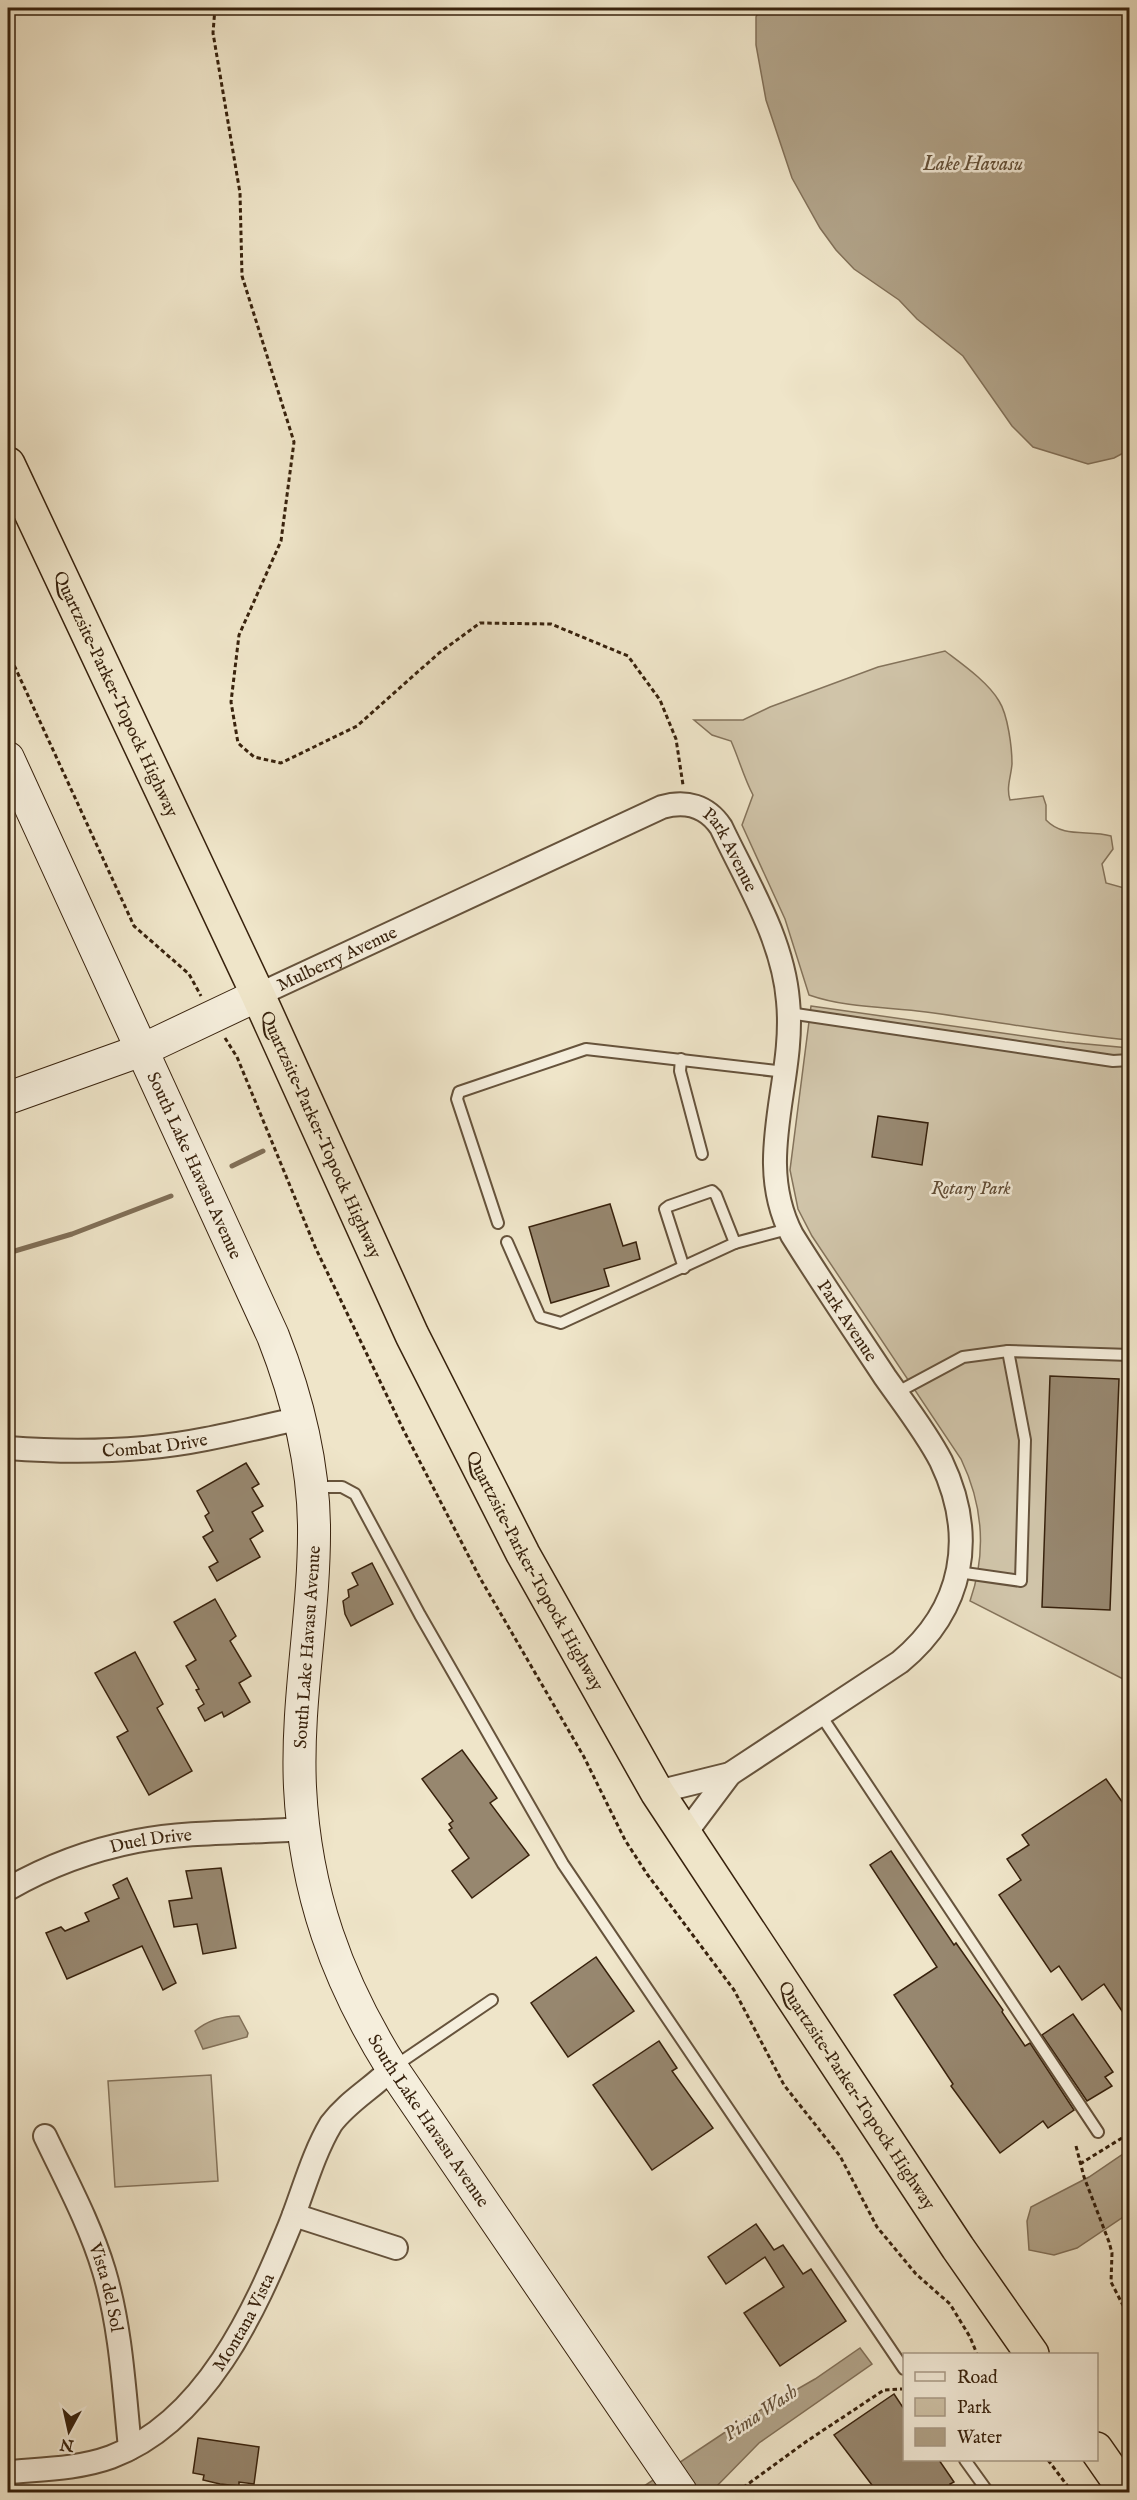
<svg xmlns="http://www.w3.org/2000/svg" width="1137" height="2500" viewBox="0 0 1137 2500" font-family="'IM FELL English',serif">
<style>
.green{fill:#d0c4a9;stroke:#84735b;stroke-width:1.5}
.water{fill:#b1a389;stroke:#816f57;stroke-width:1.5}
.lines{fill:none;stroke-linecap:round;stroke-linejoin:round}
.stream{stroke:#816f57;stroke-width:5}
.building{fill:#97876f;stroke:#38220d;stroke-width:1.5}
.lane-casing{stroke:#66533c;stroke-width:14}
.street-casing{stroke:#66533c;stroke-width:26}
.secondary-casing{stroke:#38220d;stroke-width:34}
.highway-casing{stroke:#38220d;stroke-width:36}
.path{stroke:#38220d;stroke-width:3;stroke-dasharray:4.5 3;stroke-linecap:butt}
.lane{stroke:#f5eedc;stroke-width:10}
.street{stroke:#f5eedc;stroke-width:22}
.secondary{stroke:#f5eedc;stroke-width:32}
.highway{stroke:#efe5c9;stroke-width:33}
.labels{text-anchor:middle;stroke-width:5;stroke-linejoin:round;paint-order:stroke}
.street-label{font-size:18px;fill:#38220d;stroke:#f5eedc}
.park-label{font-size:18px;font-style:italic;fill:#5e4a34;stroke:#f5eedc}
.water-label{font-size:20px;font-style:italic;fill:#624f38;stroke:#f5eedc}
</style>
<rect width="100%" height="100%" fill="#efe5c9"/>
<filter id="stains"><feTurbulence type="fractalNoise" baseFrequency=".00333" numOctaves="4"/><feColorMatrix values="0 0 0 0 .2 0 0 0 0 .09 0 0 0 0 .02 0 0 0 .5 -.17"/></filter>
<radialGradient id="worn" r=".72"><stop offset=".6" stop-color="#630" stop-opacity="0"/><stop offset="1" stop-color="#630" stop-opacity=".3"/></radialGradient>
<g class="green">
<path d="M945,651C962,664 988,682 999,701C1008,715 1012,748 1012,764C1011,777 1006,787 1010,800L1043,796L1046,805V820C1064,839 1089,829 1111,836L1113,849L1102,864L1106,883L1124,888L1129,886V1040C1061,1034 994,1021 926,1012C887,1007 846,1008 809,995L785,919L742,825L753,795C744,778 739,759 731,741L712,735L694,720H743L770,707L878,667Z"/>
<path d="M811,1006L1065,1042L1129,1048V1682L970,1601C987,1552 983,1505 961,1459L812,1236L798,1209L790,1170Z"/>
<polygon points="211,2075 218,2181 115,2187 108,2081"/>
</g>
<g class="water">
<polygon points="760,8 1129,8 1129,450 1114,458 1088,464 1033,447 1012,426 963,356 917,319 899,300 854,269 836,250 820,228 792,178 766,100 756,45 756,17"/>
<path d="M239,2016L248,2033L247,2037L203,2049L195,2031C208,2020 223,2016 239,2016Z"/>
<polygon points="1129,2150 1129,2213 1077,2248 1054,2255 1029,2250 1027,2221 1031,2207 1089,2177"/>
<polygon points="860,2348 872,2364 759,2443 711,2492 635,2492 745,2419 815,2379"/>
</g>
<g class="lines">
<g class="stream">
<polyline points="232,1166 263,1151"/>
<polyline points="8,1253 72,1234 171,1196"/>
</g>
</g>
<g class="building">
<polygon points="878,1116 928,1123 922,1165 872,1157"/>
<polygon points="610,1204 623,1246 636,1242 640,1259 604,1269 609,1286 551,1303 529,1227"/>
<polygon points="1050,1376 1119,1379 1110,1610 1042,1607"/>
<polygon points="246,1463 259,1484 252,1488 263,1506 252,1512 263,1531 250,1539 260,1557 217,1581 209,1567 218,1562 203,1537 213,1531 205,1516 209,1513 197,1491"/>
<polygon points="372,1563 393,1604 351,1626 345,1614 343,1601 349,1597 348,1590 358,1585 352,1573"/>
<polygon points="215,1599 236,1636 230,1641 251,1676 239,1683 250,1702 224,1717 222,1712 205,1721 198,1708 204,1704 196,1690 199,1689 186,1666 196,1660 174,1622"/>
<polygon points="135,1652 163,1704 157,1708 192,1771 149,1795 117,1737 128,1731 95,1673"/>
<polygon points="462,1750 497,1798 490,1803 529,1855 472,1898 452,1871 469,1858 449,1830 452,1828 449,1824 453,1821 422,1779"/>
<polygon points="1106,1779 1130,1813 1130,2023 1104,1984 1082,2000 1059,1966 1051,1972 999,1895 1021,1880 1007,1859 1029,1845 1022,1835"/>
<polygon points="891,1851 954,1945 956,1943 1003,2010 1002,2012 1025,2046 1030,2043 1074,2110 1048,2128 1043,2121 1000,2153 951,2086 953,2084 894,1995 937,1967 870,1865"/>
<polygon points="221,1868 236,1948 203,1954 197,1924 174,1927 169,1901 192,1898 186,1871"/>
<polygon points="127,1878 176,1983 163,1990 142,1946 67,1979 46,1933 61,1927 65,1931 89,1921 85,1913 119,1898 113,1885"/>
<polygon points="596,1957 634,2011 568,2057 531,2003"/>
<polygon points="1073,2014 1113,2072 1105,2077 1112,2086 1087,2101 1042,2035"/>
<polygon points="659,2041 677,2068 672,2071 713,2128 652,2170 593,2085"/>
<polygon points="756,2224 774,2250 783,2245 803,2274 811,2269 846,2321 780,2366 744,2313 784,2287 765,2257 726,2284 708,2257"/>
<polygon points="894,2394 904,2409 904,2460 939,2460 954,2482 950,2484 957,2493 878,2493 834,2435"/>
<polygon points="198,2438 259,2447 254,2484 239,2482 239,2486 220,2484 203,2480 204,2475 193,2473"/>
</g>
<g class="lines">
<g class="lane-casing">
<g id="lane">
<polyline points="789,1013 1113,1061 1130,1060"/>
<polyline points="681,1059 680,1071 702,1154"/>
<polyline points="498,1223 457,1099 459,1092 586,1049 785,1072"/>
<polyline points="507,1242 540,1317 561,1323 735,1243 788,1229"/>
<polyline points="684,1268 665,1209 669,1206 712,1191 716,1195 735,1243"/>
<polyline points="896,1393 963,1357 1008,1351"/>
<polyline points="315,1487 342,1487 355,1494 420,1615 563,1864 904,2369"/>
<polyline points="958,1572 1021,1581 1025,1440 1008,1351 1130,1355"/>
<polyline points="820,1714 1098,2132"/>
<polyline points="395,2066 492,2000"/>
<polyline points="965,2460 988,2492"/>
</g>
</g>
<g class="street-casing">
<g id="street">
<path id="s1" d="M258,995L662,807C686,800 707,806 721,827C747,882 783,939 788,1001C796,1082 752,1158 792,1235C822,1283 854,1330 885,1377C904,1404 926,1432 941,1461C977,1536 964,1609 900,1662L730,1774L657,1792"/>
<path id="s2" d="M8,1448C73,1453 141,1452 206,1439C238,1433 269,1425 301,1418"/>
<polyline points="685,1834 730,1774"/>
<path id="s3" d="M8,1889C48,1866 91,1850 137,1841C191,1831 248,1833 303,1829"/>
<path id="s4" d="M45,2136C66,2180 90,2224 104,2271C121,2328 124,2389 130,2448"/>
<polyline points="294,2215 396,2248"/>
<path id="s5" d="M8,2472C42,2469 78,2469 111,2457C205,2422 255,2311 290,2225C303,2192 313,2154 331,2124C348,2101 373,2088 392,2068"/>
</g>
</g>
<g class="secondary-casing">
<g id="secondary">
<path id="s6" d="M8,758L273,1336C297,1397 313,1459 314,1525C315,1613 296,1700 300,1787C305,1892 337,1980 392,2068L681,2492"/>
<polyline points="8,1098 142,1050 258,995"/>
</g>
</g>
<g class="highway-casing">
<g id="highway">
<path id="s7" d="M8,464L258,995L412,1335L523,1554L657,1792L958,2248L1032,2354"/>
<polyline points="1096,2449 1126,2492"/>
</g>
</g>
<g class="path">
<polyline points="215,8 213,33 240,193 242,276 294,442 281,541 239,635 231,702 238,743 254,757 281,763 357,726 439,653 480,623 551,624 628,656 660,700 676,739 683,785"/>
<polyline points="8,652 134,926 189,974 201,996"/>
<polyline points="225,1038 237,1057 316,1249 404,1431 480,1578 584,1757 625,1840 647,1874 734,1990 784,2085 840,2156 877,2227 916,2274 950,2304 970,2337 977,2354"/>
<polyline points="1076,2146 1084,2177 1109,2242 1112,2253 1111,2282 1130,2319"/>
<polyline points="1080,2164 1130,2133"/>
<polyline points="1048,2460 1072,2492"/>
<polyline points="1002,2486 1007,2492"/>
<polyline points="737,2492 807,2441 884,2390 902,2389"/>
</g>
<use href="#lane" class="lane"/>
<use href="#street" class="street"/>
<use href="#secondary" class="secondary"/>
<use href="#highway" class="highway"/>
</g>
<g class="labels">
<g class="street-label">
<text dy="6" stroke="none"><textPath href="#s7" startOffset="254">Quartzsite–Parker–Topock Highway</textPath></text>
<text dy="6" stroke="none"><textPath href="#s1" startOffset="537">Park Avenue</textPath></text>
<text dy="6" stroke="none"><textPath href="#s1" startOffset="87">Mulberry Avenue</textPath></text>
<text dy="6" stroke="none"><textPath href="#s7" startOffset="740">Quartzsite–Parker–Topock Highway</textPath></text>
<text dy="6" stroke="none"><textPath href="#s6" startOffset="448">South Lake Havasu Avenue</textPath></text>
<text dy="6" stroke="none"><textPath href="#s1" startOffset="1040">Park Avenue</textPath></text>
<text dy="6" stroke="none"><textPath href="#s2" startOffset="147">Combat Drive</textPath></text>
<text dy="6" stroke="none"><textPath href="#s7" startOffset="1226">Quartzsite–Parker–Topock Highway</textPath></text>
<text transform="translate(307 1647) rotate(-86)" y="6">South Lake Havasu Avenue</text>
<text dy="6" stroke="none"><textPath href="#s3" startOffset="152">Duel Drive</textPath></text>
<text dy="6" stroke="none"><textPath href="#s7" startOffset="1842">Quartzsite–Parker–Topock Highway</textPath></text>
<text dy="6" stroke="none"><textPath href="#s6" startOffset="1456">South Lake Havasu Avenue</textPath></text>
<text dy="6" stroke="none"><textPath href="#s4" startOffset="164">Vista del Sol</textPath></text>
<text dy="6" stroke="none"><textPath href="#s5" startOffset="298">Montana Vista</textPath></text>
</g>
<g class="park-label">
<text x="971" y="1194">Rotary Park</text>
</g>
<g class="water-label">
<text x="973" y="170">Lake Havasu</text>
<text transform="translate(760 2412) rotate(-34)" y="7">Pima Wash</text>
</g>
</g>
<rect width="1137" height="2500" fill="none" stroke="#efe5c9" stroke-width="30"/>
<rect x="9" y="9" width="1119" height="2482" fill="none" stroke="#38220d" stroke-width="3"/>
<rect x="15" y="15" width="1107" height="2470" fill="none" stroke="#38220d" stroke-width="1.5"/>
<rect x="903" y="2353" width="195" height="108" fill="#f5eedc" stroke="#a99c89" stroke-width="1.5"/>
<rect x="915" y="2372" width="30" height="9" fill="#f5eedc" stroke="#a99c89" stroke-width="1.5"/>
<text x="957" y="2383" font-size="18" fill="#38220d">Road</text>
<rect x="915" y="2398" width="30" height="18" fill="#d0c4a9" stroke="#a99c89" stroke-width="1.5"/>
<text x="957" y="2413" font-size="18" fill="#38220d">Park</text>
<rect x="915" y="2428" width="30" height="18" fill="#b1a389" stroke="#a99c89" stroke-width="1.5"/>
<text x="957" y="2443" font-size="18" fill="#38220d">Water</text>
<g transform="translate(69 2431) rotate(188)" stroke="#f5eedc" stroke-width="4.5" paint-order="stroke">
<path d="M0-4.5L10 22L0 15L-10 22Z" fill="#38220d"/>
<text y="-9" font-size="16" font-weight="bold" text-anchor="middle" fill="#38220d">N</text>
</g>
<rect width="100%" height="100%" filter="url(#stains)"/>
<rect width="100%" height="100%" fill="url(#worn)"/>
</svg>
